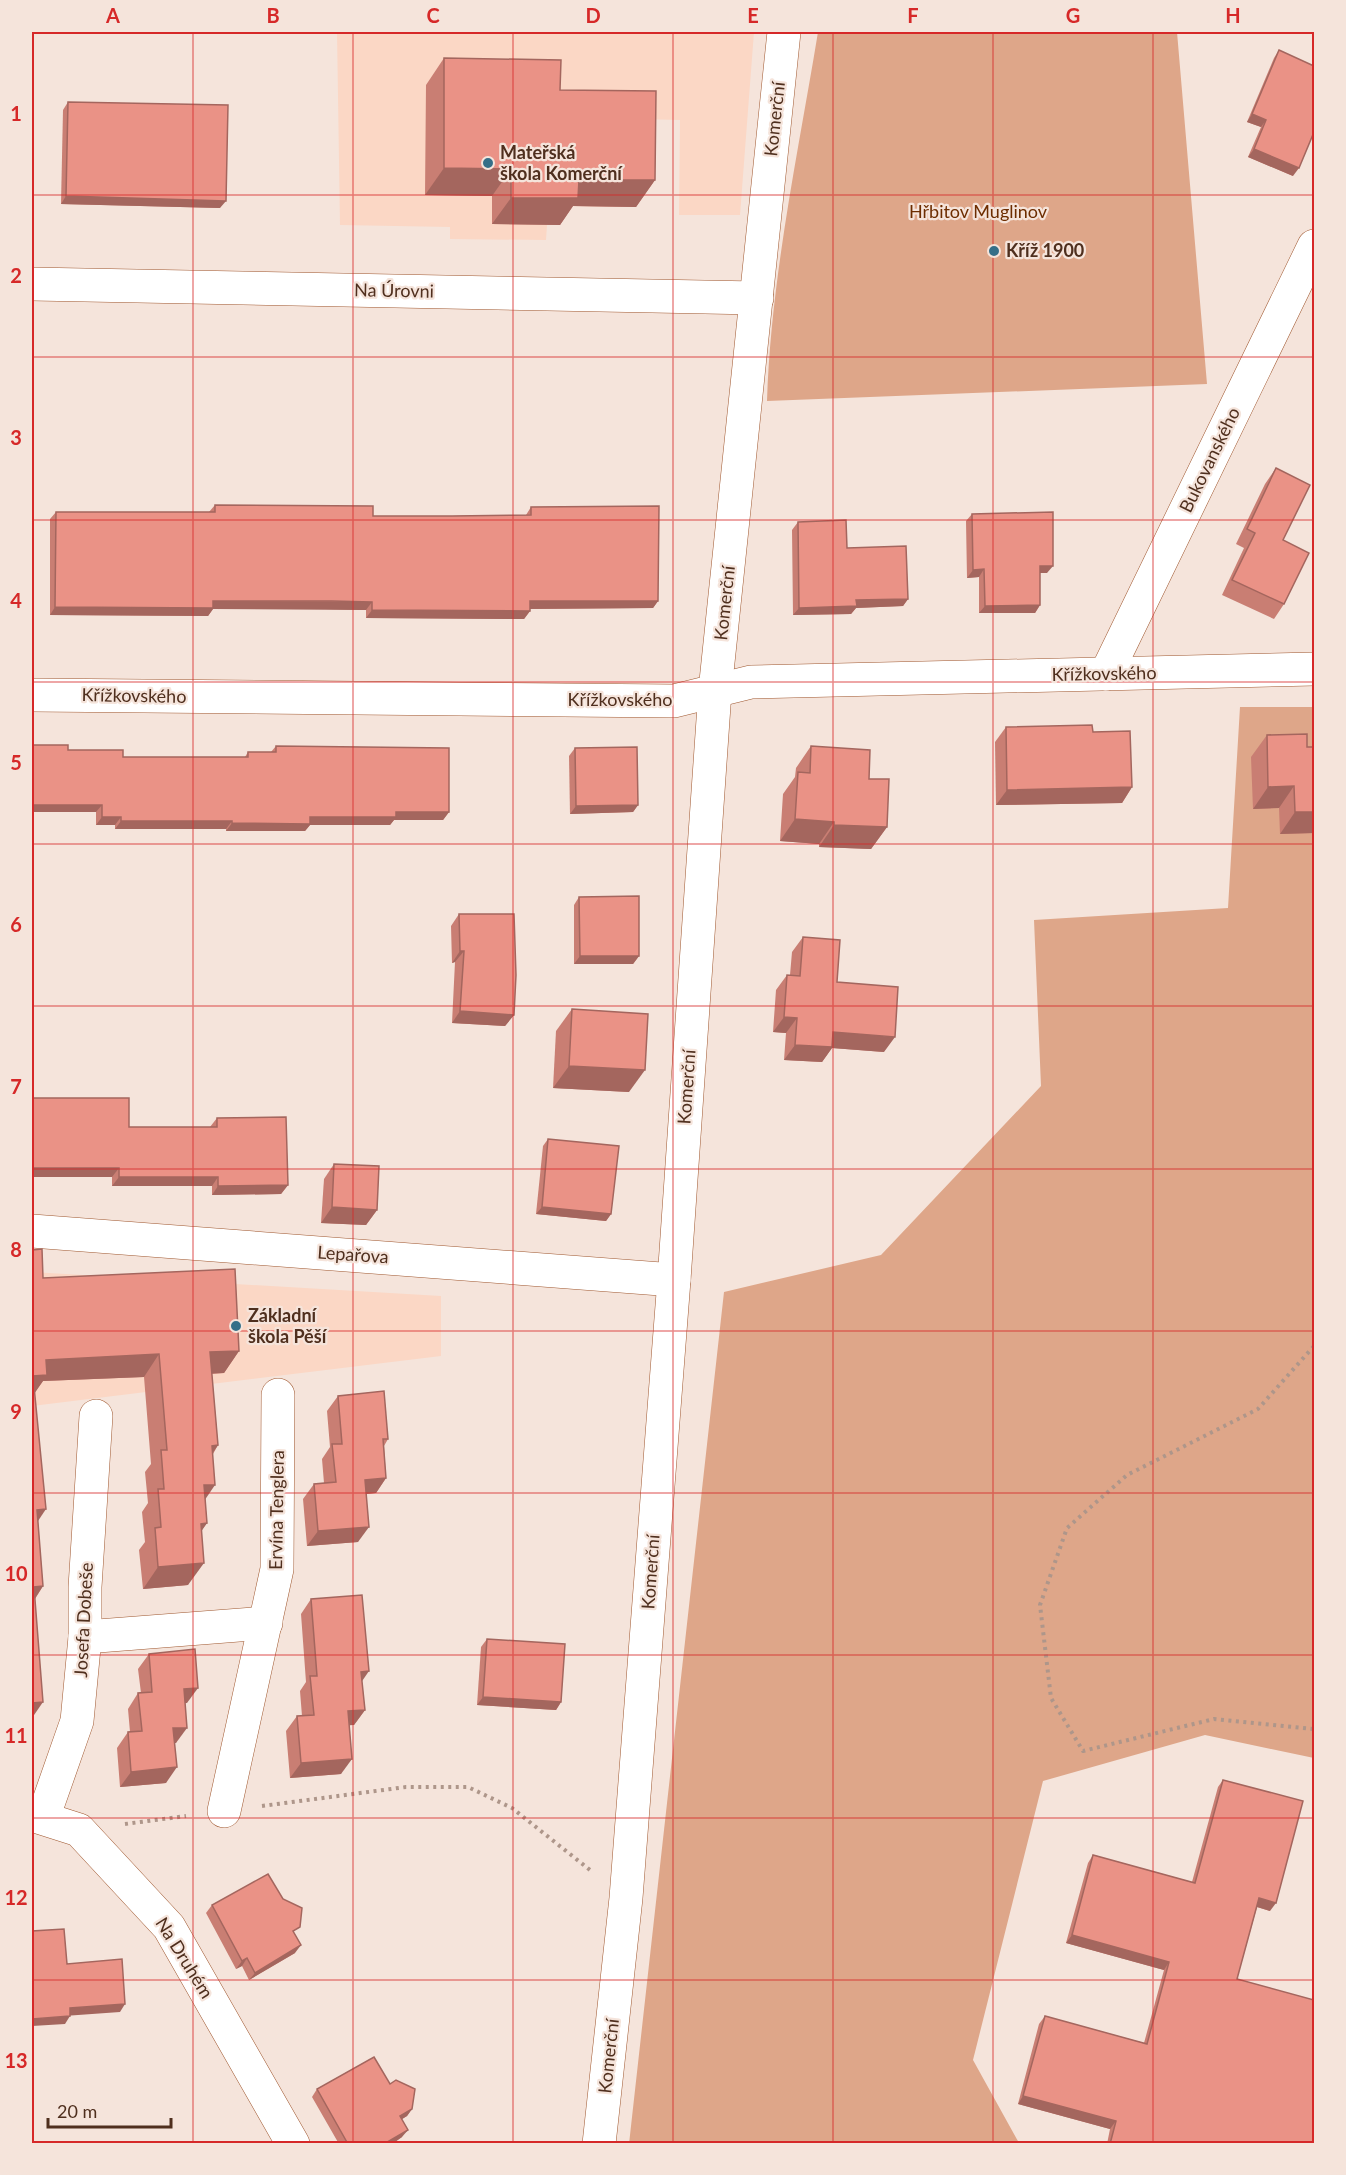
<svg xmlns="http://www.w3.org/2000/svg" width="1346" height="2175" viewBox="0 0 1346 2175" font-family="Lato,sans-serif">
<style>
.built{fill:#fbd7c5}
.green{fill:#dea689}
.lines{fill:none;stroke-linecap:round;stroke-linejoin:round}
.minor-casing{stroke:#a05830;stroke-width:34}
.path{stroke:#ae968a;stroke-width:4;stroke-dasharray:3 4.5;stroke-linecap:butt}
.minor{stroke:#fff;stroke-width:33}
.wall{fill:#c97e73}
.shaded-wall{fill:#a4665e}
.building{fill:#ea9286;stroke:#a4665e;stroke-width:1.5}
.grid{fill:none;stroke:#d62828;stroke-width:1.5;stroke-opacity:0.55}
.poi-dot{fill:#356f88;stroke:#f5e4db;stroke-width:2}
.labels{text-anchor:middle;stroke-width:4.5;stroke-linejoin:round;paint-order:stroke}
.street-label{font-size:18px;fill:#4f2f1e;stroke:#f5e4db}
.poi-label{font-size:18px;font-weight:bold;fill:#4f2f1e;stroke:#f5e4db;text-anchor:start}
.park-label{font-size:18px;fill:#6d2d00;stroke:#f5e4db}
.neatline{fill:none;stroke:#d62828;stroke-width:2}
.grid-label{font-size:20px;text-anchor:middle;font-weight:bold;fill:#d62828}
</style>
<rect width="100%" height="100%" fill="#f5e4db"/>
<g class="built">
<polygon points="337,32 754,32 740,215 679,215 680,120 638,119 636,207 561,206 560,225 547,225 546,240 450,239 450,227 340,225"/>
<polygon points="32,1272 441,1296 441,1356 32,1406"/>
</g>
<g class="green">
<path d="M818,32H1177L1207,384L767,401C771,277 798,154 818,32Z"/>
<polygon points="1240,707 1314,707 1314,1758 1205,1735 1043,1781 973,2060 1019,2143 629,2144 724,1292 881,1255 1041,1086 1034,920 1228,908"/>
</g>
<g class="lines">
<g class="minor-casing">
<g id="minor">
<polyline points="32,284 757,298"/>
<polyline points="1106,674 1314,246"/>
<polyline points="32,695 674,701 751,682 1314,669"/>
<polyline points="32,1231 674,1280"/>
<polyline points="85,1637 266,1623"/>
<polyline points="224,1811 277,1569 278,1395"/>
<polyline points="32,1815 79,1830 169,1927 293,2144"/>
<polyline points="43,1818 77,1721 85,1637 85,1587 96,1416"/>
<polyline points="599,2144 626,1898 674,1280 715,691 784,32"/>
</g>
</g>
<g class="path">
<polyline points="1314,1346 1258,1409 1127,1475 1067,1528 1040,1605 1051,1698 1083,1751 1214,1719 1314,1729"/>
<polyline points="262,1806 406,1787 468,1787 512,1808 590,1870"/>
<polyline points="125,1824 186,1816"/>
</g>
<use href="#minor" class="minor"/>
</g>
<g class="wall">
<polygon points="1279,50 1293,176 1248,157 1261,127 1247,122 1274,58"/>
<polygon points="444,58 560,90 655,180 636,207 573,206 560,225 492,224 492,196 425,195 426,85"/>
<polygon points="68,102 220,208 61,204 63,110"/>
<polygon points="1276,468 1283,540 1284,604 1274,619 1222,595 1244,548 1236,544 1265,484"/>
<polygon points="215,505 373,516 452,516 526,515 531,507 658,601 653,608 530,609 530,611 524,619 366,618 366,610 326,609 213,609 208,616 50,615 50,519 56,512 209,512"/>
<polygon points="972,514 1047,573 1040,573 1040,605 1035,613 979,613 979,577 967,578 966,521"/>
<polygon points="798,522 847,548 908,599 903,606 856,608 851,614 793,615 792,530"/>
<polygon points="1006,727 1093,732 1132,787 1122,803 996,805 995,742"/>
<polygon points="1267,735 1307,747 1314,833 1280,834 1279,808 1253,809 1251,757"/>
<polygon points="276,746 449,812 443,820 394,820 390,825 310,825 305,831 226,831 226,829 115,829 115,825 96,825 96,812 32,812 68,750 123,757 245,757 248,752 271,752"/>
<polygon points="811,746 869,779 887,827 871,849 819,847 819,844 780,841 783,794 795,777 796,768"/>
<polygon points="575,748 638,805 633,812 570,814 569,756"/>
<polygon points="579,897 639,956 633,964 574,964 574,905"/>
<polygon points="459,914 514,1015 505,1026 452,1023 455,962 452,963 451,926"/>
<polygon points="803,937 837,982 884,1052 832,1048 822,1062 784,1060 786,1033 773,1032 776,990 787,975 790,975 792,952"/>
<polygon points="572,1009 629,1092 553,1088 556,1031"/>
<polygon points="217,1118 288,1185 281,1194 212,1195 212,1186 112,1186 112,1177 32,1177 129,1127 210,1127"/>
<polygon points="548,1139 611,1214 606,1221 536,1214 543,1146"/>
<polygon points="334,1164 377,1210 366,1225 321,1223 324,1179"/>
<polygon points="32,1250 43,1278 239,1351 224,1373 212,1374 218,1445 213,1454 205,1499 207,1523 201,1531 188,1585 143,1589 139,1550 145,1542 142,1512 148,1503 145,1472 151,1464 144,1377 43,1381 34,1393 38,1521 43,1586 35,1599"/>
<polygon points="338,1396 388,1439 384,1446 386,1478 376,1493 366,1494 358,1542 307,1546 303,1499 314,1484 324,1483 322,1459 330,1447 327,1411"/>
<polygon points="311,1599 362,1681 365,1710 354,1725 349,1725 341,1774 290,1778 286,1731 297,1716 302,1716 300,1691 306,1682 301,1614"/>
<polygon points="487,1639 561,1702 556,1710 477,1705 481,1647"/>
<polygon points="149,1654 187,1703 185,1703 176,1743 175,1743 166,1783 120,1787 117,1748 128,1732 130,1732 128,1709 138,1693 141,1693 138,1669"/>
<polygon points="1223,1780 1270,1911 1257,1907 1237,1979 1314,2144 1107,2144 1110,2129 1018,2104 1039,2024 1045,2016 1144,2043 1164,1970 1066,1943 1088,1863 1093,1855 1192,1882 1218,1787"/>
<polygon points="212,1905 295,1935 295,1953 249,1980 242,1966 236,1969 206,1913"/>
<polygon points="390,2084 412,2109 407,2116 402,2119 402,2137 392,2144 339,2144 312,2097 317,2089"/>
</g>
<g class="shaded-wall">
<polygon points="1252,114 1266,120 1261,127 1247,122"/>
<polygon points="1254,149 1299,168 1293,176 1248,157"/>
<polygon points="444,168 511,169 492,196 425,195"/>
<polygon points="579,180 655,180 636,207 573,206 560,225 492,224 511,198"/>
<polygon points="66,196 226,201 220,208 61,204"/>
<polygon points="1040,566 1053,566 1047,573 1034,573"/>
<polygon points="984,569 979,577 967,578 973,570"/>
<polygon points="908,599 903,606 856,608 851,614 793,615 799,608 856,600"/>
<polygon points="213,601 372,602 366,610 213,609 208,616 50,615 55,607"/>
<polygon points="530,601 658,601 653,608 525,609"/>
<polygon points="1040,605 1035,613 979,613 985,606"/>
<polygon points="372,610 530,611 524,619 366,618"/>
<polygon points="1294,786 1279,808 1253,809 1268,787"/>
<polygon points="1132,787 1122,803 996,805 1007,790"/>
<polygon points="32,805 102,805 96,812 32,812"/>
<polygon points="638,805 633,812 570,814 576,806"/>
<polygon points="396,812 449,812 443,820 394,820 390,825 310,825 305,831 226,831 232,823 310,817"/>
<polygon points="1295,812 1314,812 1314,833 1280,834"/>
<polygon points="102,817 121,817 115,825 96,825"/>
<polygon points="795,819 834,822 819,844 780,841"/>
<polygon points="121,821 232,821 226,829 115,829"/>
<polygon points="834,825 887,827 871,849 819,847"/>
<polygon points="460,951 464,951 455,962 452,963"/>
<polygon points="580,956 639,956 633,964 574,964"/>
<polygon points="460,1011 514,1015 505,1026 452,1023"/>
<polygon points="784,1017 797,1018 786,1033 773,1032"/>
<polygon points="833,1032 895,1037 884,1052 832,1048 822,1062 784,1060 795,1045"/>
<polygon points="569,1066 645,1070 629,1092 553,1088"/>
<polygon points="32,1168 119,1168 112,1177 32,1177"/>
<polygon points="119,1177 218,1177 212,1186 112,1186"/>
<polygon points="288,1185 281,1194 212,1195 218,1186"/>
<polygon points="332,1207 377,1210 366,1225 321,1223"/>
<polygon points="542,1207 611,1214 606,1221 536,1214"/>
<polygon points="239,1351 224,1373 194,1374 210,1352"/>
<polygon points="159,1354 144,1377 43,1381 32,1397 32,1377 46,1360"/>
<polygon points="218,1445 203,1468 212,1446"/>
<polygon points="386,1478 376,1493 354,1495 365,1480"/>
<polygon points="204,1485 215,1485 200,1507"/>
<polygon points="46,1509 32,1530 37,1510"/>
<polygon points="207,1523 192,1545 201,1524"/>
<polygon points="369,1527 358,1542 307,1546 318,1531"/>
<polygon points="204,1563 188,1585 143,1589 158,1567"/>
<polygon points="43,1586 32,1603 34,1587"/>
<polygon points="369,1671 358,1687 361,1672"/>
<polygon points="198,1688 187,1703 174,1704 184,1689"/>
<polygon points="483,1697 561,1702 556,1710 477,1705"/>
<polygon points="43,1702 32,1718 32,1703"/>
<polygon points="365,1710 354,1725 337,1726 348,1711"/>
<polygon points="173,1728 187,1728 176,1743 163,1744"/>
<polygon points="352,1759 341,1774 290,1778 301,1763"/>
<polygon points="177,1767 166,1783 120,1787 131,1772"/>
<polygon points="1259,1898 1276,1903 1270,1911 1254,1906"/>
<polygon points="1072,1935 1169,1962 1164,1970 1066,1943"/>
<polygon points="301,1945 295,1953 249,1980 255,1973"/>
<polygon points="247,1958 242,1966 236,1969 242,1961"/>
<polygon points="125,2004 120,2012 64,2016 70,2008"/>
<polygon points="70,2016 65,2024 32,2026 32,2019"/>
<polygon points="1023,2096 1116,2121 1110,2129 1018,2104"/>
<polygon points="412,2109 407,2116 394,2124 400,2116"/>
<polygon points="408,2130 402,2137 392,2144 384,2144"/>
</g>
<g class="building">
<polygon points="1279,50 1314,66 1314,132 1299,168 1254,149 1266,120 1252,114"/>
<polygon points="444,58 561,60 560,90 656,91 655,180 579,180 578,198 511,198 511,169 444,168"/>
<polygon points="68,102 228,105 226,201 66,196"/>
<polygon points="1276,468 1310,485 1283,540 1309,553 1284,604 1232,580 1255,533 1247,529"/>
<polygon points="215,505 373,506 373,516 452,516 531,515 531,507 659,506 658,601 530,601 530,611 372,610 372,602 332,601 213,601 213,608 55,607 56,512 215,512"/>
<polygon points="1053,512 1053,566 1040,566 1040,605 985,606 984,569 973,570 972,514"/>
<polygon points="846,520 847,548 906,546 908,599 856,600 857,606 799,608 798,522"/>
<polygon points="1092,725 1093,732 1130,731 1132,787 1007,790 1006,727"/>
<polygon points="1307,734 1307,747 1314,747 1314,812 1295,812 1294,786 1268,787 1267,735"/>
<polygon points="32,745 68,745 68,750 123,750 123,757 248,757 248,752 276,752 276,746 449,748 449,812 396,812 396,817 310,817 310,824 232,823 232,821 121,821 121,817 102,817 102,805 32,805"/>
<polygon points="811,746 870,750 869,779 889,779 887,827 834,825 834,822 795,819 798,772 810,773"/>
<polygon points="637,747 638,805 576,806 575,748"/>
<polygon points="639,896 639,956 580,956 579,897"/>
<polygon points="459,914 514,914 516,975 514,1015 460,1011 464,951 460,951"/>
<polygon points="803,937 840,940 837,982 898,987 895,1037 833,1032 832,1047 795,1045 797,1018 784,1017 787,975 800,976"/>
<polygon points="572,1009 648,1014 645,1070 569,1066"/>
<polygon points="32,1098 129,1098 129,1127 217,1127 217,1118 286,1117 288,1185 218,1186 218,1177 119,1177 119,1168 32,1168"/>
<polygon points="548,1139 619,1146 611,1214 542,1207"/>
<polygon points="334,1164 379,1166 377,1210 332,1207"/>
<polygon points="42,1249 43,1278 235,1269 239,1351 210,1352 218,1445 212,1446 215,1485 204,1485 207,1523 201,1524 204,1563 158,1567 155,1528 161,1527 158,1489 164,1489 161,1450 167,1450 159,1354 46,1360 47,1375 33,1376 46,1509 37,1510 43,1586 34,1587 43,1702 32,1703 32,1250"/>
<polygon points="384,1391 388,1439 383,1439 386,1478 365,1480 369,1527 318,1531 314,1484 336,1482 332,1444 342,1444 338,1396"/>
<polygon points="362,1595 369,1671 361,1672 365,1710 348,1711 352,1759 301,1763 297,1716 314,1715 310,1676 317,1676 311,1599"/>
<polygon points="487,1639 565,1644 561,1702 483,1697"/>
<polygon points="195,1649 198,1688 184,1689 187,1728 173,1728 177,1767 131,1772 128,1732 142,1731 138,1693 152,1692 149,1654"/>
<polygon points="1223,1780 1303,1801 1276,1903 1259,1898 1237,1979 1314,2000 1314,2144 1110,2144 1116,2121 1023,2096 1045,2016 1147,2044 1169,1962 1072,1935 1093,1855 1195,1883"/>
<polygon points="268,1874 283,1899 302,1908 300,1927 293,1931 301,1945 255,1973 247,1958 242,1961 212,1905"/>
<polygon points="64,1929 67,1964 122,1959 125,2004 70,2008 70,2016 32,2019 32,1931"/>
<polygon points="374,2057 390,2084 396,2080 415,2089 412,2109 400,2116 408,2130 384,2144 354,2144 353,2143 348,2144 317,2089"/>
</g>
<path class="grid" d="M193,32V2144M353,32V2144M513,32V2144M673,32V2144M833,32V2144M993,32V2144M1153,32V2144M32,195H1314M32,357H1314M32,520H1314M32,682H1314M32,844H1314M32,1006H1314M32,1169H1314M32,1331H1314M32,1493H1314M32,1655H1314M32,1818H1314M32,1980H1314"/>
<g class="poi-dot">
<circle cx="488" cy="163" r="6"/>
<circle cx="994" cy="251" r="6"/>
<circle cx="236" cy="1326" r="6"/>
</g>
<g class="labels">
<g class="street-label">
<text transform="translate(775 119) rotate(-84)" y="6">Komerční</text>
<text transform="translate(394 291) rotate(1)" y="6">Na Úrovni</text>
<text transform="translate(1210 460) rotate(-64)" y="6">Bukovanského</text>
<text transform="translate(725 603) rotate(-84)" y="6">Komerční</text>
<text transform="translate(1104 674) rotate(-1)" y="6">Křížkovského</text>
<text transform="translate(134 696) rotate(1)" y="6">Křížkovského</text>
<text x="620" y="706">Křížkovského</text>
<text transform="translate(687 1087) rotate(-86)" y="6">Komerční</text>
<text transform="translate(353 1255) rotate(4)" y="6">Lepařova</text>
<text transform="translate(277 1510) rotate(-89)" y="6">Ervína Tenglera</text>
<text transform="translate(651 1572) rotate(-86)" y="6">Komerční</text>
<text transform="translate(84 1620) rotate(-87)" y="6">Josefa Dobeše</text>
<text transform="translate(184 1958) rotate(58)" y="6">Na Druhém</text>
<text transform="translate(609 2056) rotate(-84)" y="6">Komerční</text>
</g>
<g class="poi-label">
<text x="500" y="159">Mateřská<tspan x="500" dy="21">škola Komerční</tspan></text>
<text x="1006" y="257">Kříž 1900</text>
<text x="248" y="1322">Základní<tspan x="248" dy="21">škola Pěší</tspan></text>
</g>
<g class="park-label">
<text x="978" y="218">Hřbitov Muglinov</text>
</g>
</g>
<rect width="1346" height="2175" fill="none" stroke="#f5e4db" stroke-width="66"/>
<path d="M48 2118v9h123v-9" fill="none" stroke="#4f2f1e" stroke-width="3"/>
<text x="57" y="2118" font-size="18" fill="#4f2f1e" stroke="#f5e4db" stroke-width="4.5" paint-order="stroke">20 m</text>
<rect x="33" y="33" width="1280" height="2109" class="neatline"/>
<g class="grid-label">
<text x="113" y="23">A</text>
<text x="273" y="23">B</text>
<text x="433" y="23">C</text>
<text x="593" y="23">D</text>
<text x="753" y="23">E</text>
<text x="913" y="23">F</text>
<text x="1073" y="23">G</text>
<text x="1233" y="23">H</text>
<text x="16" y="121">1</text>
<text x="16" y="283">2</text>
<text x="16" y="445">3</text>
<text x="16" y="608">4</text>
<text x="16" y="770">5</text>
<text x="16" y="932">6</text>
<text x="16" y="1094">7</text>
<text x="16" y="1257">8</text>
<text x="16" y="1419">9</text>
<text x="16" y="1581">10</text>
<text x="16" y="1743">11</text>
<text x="16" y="1905">12</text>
<text x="16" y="2068">13</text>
</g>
</svg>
